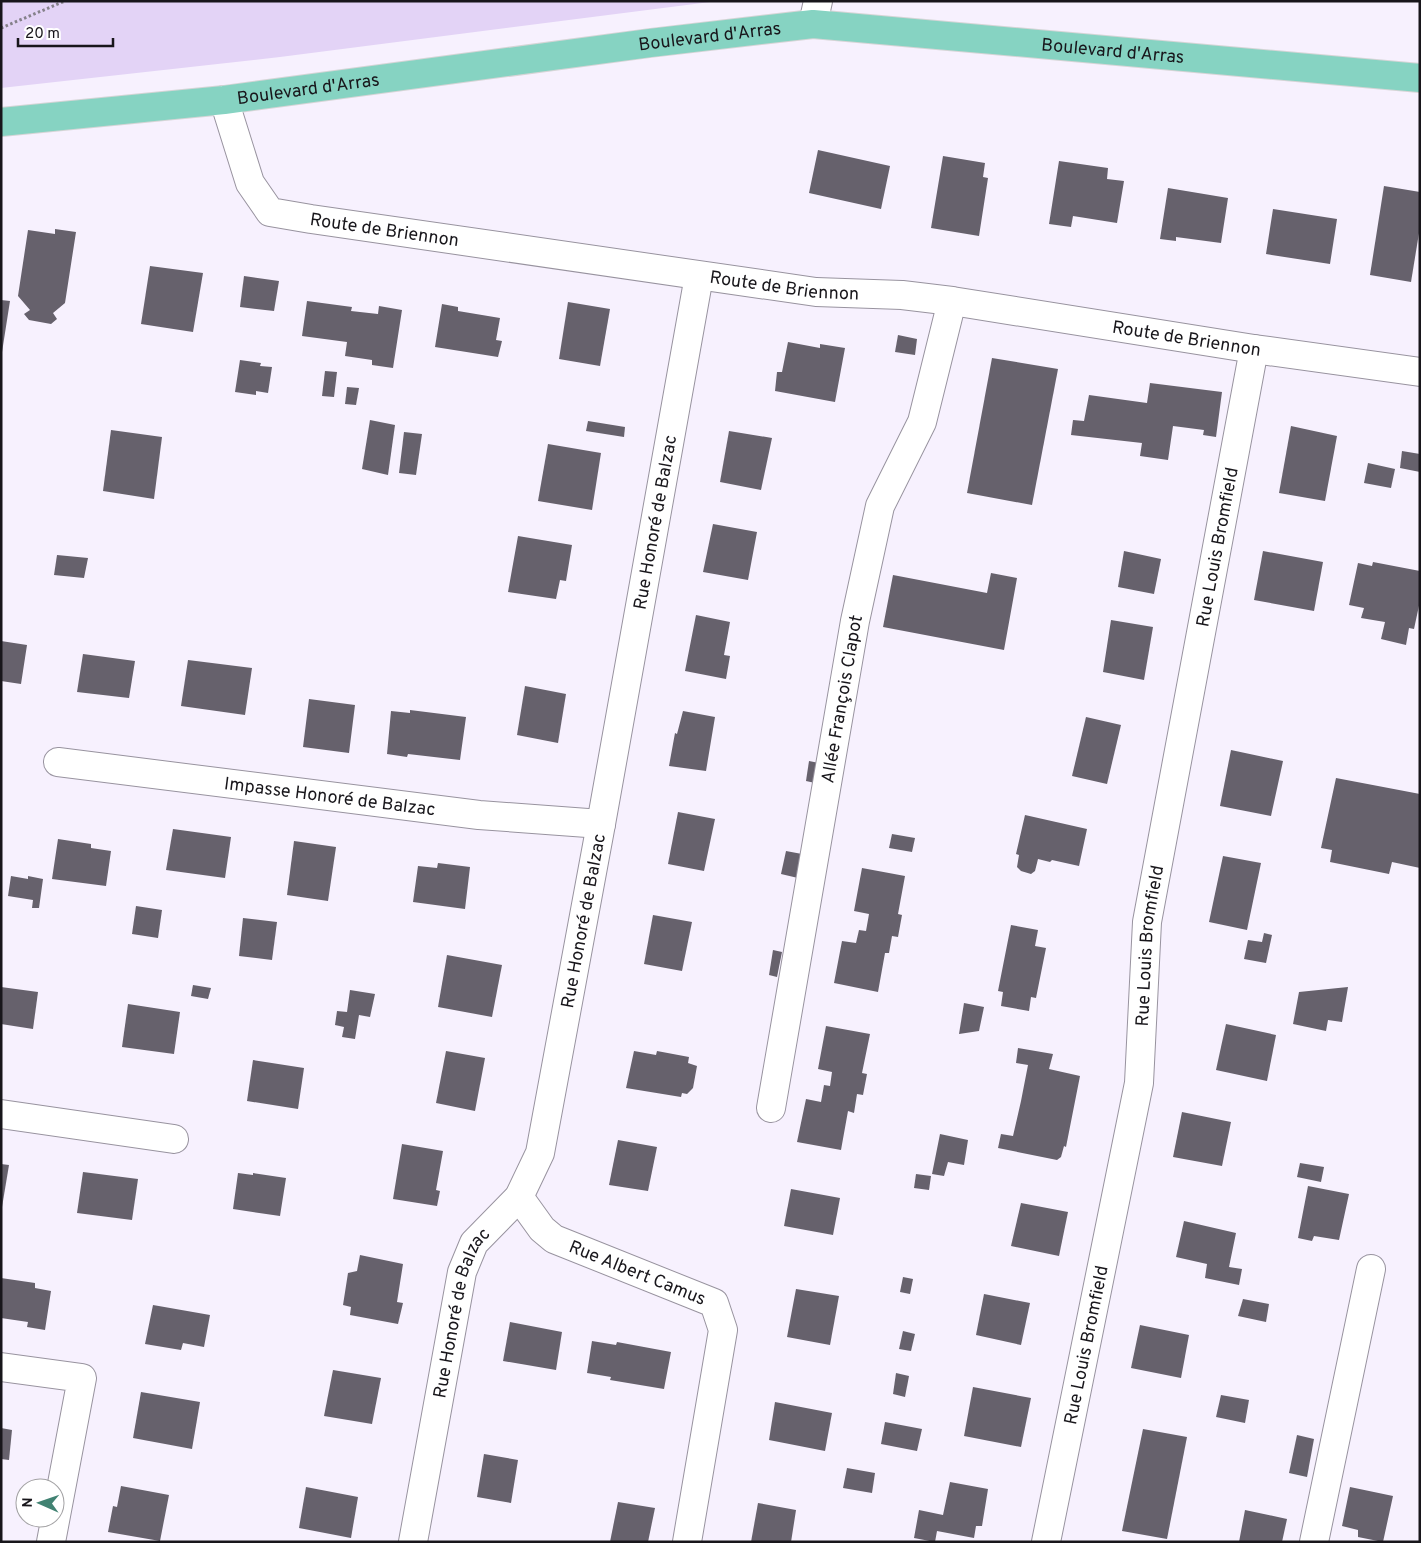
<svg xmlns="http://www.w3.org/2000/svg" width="1421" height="1543" viewBox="0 0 1421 1543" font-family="Overpass,sans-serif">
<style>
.green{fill:#e3d3f6}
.building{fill:#66616c}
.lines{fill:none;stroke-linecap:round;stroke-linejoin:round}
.minor-casing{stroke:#98939f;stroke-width:30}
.major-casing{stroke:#d5d5d6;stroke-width:30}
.path{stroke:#85818a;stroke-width:3;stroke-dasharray:2.5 2.5;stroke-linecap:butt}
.minor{stroke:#fff;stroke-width:28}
.major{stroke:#86d3c2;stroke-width:28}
.labels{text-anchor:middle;stroke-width:5;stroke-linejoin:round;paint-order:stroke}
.street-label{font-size:18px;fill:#18161b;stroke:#fff}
</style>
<rect width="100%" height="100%" fill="#f7f1fe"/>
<polygon class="green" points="1,1 718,1 280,57 1,88"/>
<g class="building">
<polygon points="818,150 890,166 881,209 809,193"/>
<polygon points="943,156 985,163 983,177 988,178 979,236 931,228"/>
<polygon points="1059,161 1108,168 1107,179 1124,181 1117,223 1073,216 1071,227 1049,224"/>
<polygon points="1384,186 1420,192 1420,227 1411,282 1370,275"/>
<polygon points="1168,188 1228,198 1221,243 1176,237 1176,241 1160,239"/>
<polygon points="1273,209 1337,219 1330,264 1266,254"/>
<polygon points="55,229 76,232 65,303 53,313 57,319 51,324 29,320 24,314 30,310 18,296 28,230 55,234"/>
<polygon points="150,266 203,273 193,332 141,324"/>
<polygon points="244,276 279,281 274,311 240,307"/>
<polygon points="1,300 10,301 2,352 1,352"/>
<polygon points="307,301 352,307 351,311 378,314 379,306 402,310 393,368 372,365 372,360 345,356 347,342 302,336"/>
<polygon points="568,302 610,309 600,366 559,359"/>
<polygon points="442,304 458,307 458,311 500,318 496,340 502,341 498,357 435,347"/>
<polygon points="898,335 917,339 915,355 895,352"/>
<polygon points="788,342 820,348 820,344 845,348 835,402 775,391 777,372 782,372"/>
<polygon points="992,358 1058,369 1032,505 967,493"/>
<polygon points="240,360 261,363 260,366 272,367 268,393 256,391 256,395 235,392"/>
<polygon points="325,371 337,372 334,397 322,396"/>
<polygon points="1150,383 1222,392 1216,437 1203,435 1204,430 1173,426 1168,460 1140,456 1142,443 1071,435 1073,420 1084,421 1089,395 1147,403"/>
<polygon points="347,387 359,388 356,405 345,404"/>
<polygon points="370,420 395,425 388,475 362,469"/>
<polygon points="588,421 625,427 624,437 586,431"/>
<polygon points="1291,426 1337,436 1325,501 1279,493"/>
<polygon points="111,430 162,437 154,499 103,491"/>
<polygon points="729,431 772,438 761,490 720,482"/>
<polygon points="404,432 422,434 416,475 399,473"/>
<polygon points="548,444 601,453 592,510 538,501"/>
<polygon points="1402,451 1420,454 1420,472 1400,468"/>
<polygon points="1368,463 1395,469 1391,488 1364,483"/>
<polygon points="713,524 757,532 748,580 703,572"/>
<polygon points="518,536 572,545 566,581 560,580 556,599 508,592"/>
<polygon points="1124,551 1161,559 1154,594 1118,587"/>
<polygon points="1263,551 1323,562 1314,611 1254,600"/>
<polygon points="57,555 88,558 84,578 54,575"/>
<polygon points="1373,562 1420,571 1420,601 1414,629 1409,628 1406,645 1381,639 1385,622 1361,618 1364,608 1349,605 1358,563 1372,566"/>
<polygon points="991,573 1017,578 1004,650 883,627 893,575 987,593"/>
<polygon points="696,615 730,622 724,655 730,656 726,679 685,671"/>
<polygon points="1111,620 1153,627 1144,680 1103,672"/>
<polygon points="1,641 27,645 21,684 1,681"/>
<polygon points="83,654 135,661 129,698 77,692"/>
<polygon points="188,660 252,668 245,715 181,706"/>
<polygon points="525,686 566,694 558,743 517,735"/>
<polygon points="309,699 355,705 349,753 303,747"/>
<polygon points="410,710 466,717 460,760 408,754 407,757 387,754 391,711 410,713"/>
<polygon points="683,711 715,717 706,771 669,766 675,733 677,734"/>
<polygon points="1086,717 1121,725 1107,784 1072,776"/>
<polygon points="1231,750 1283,761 1271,816 1220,806"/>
<polygon points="809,761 819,763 815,783 806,781"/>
<polygon points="1336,778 1420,794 1420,868 1392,862 1389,874 1330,862 1332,850 1321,848"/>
<polygon points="678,812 715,819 704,871 668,864"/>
<polygon points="1025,815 1087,829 1079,866 1052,860 1050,862 1038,859 1035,871 1031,874 1021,871 1017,867 1019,855 1016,854"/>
<polygon points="173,829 231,837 225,878 166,870"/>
<polygon points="892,834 915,838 912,852 889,848"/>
<polygon points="58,839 91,844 91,848 111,851 106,886 52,879"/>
<polygon points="294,841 336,847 328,901 287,895"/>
<polygon points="786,851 802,854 798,878 781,874"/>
<polygon points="1223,856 1261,863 1247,930 1209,922"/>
<polygon points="438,863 470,867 465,909 413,902 418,866 437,868"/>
<polygon points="862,868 905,876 898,914 902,915 898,937 892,936 889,953 885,953 878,992 834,983 842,941 856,943 859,930 866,931 869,914 854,911"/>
<polygon points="11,876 28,879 28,876 43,879 39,908 32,908 33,900 8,896"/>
<polygon points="136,906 162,910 158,938 132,934"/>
<polygon points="653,915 692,922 682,971 644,964"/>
<polygon points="243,918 277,922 272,960 239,956"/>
<polygon points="1011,925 1038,930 1035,946 1046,948 1036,998 1031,997 1029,1011 1001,1006 1003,992 998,991"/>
<polygon points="1264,933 1272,935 1266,963 1244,959 1248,940 1262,942"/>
<polygon points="773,950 782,952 777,977 769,975"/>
<polygon points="447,955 502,965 492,1017 438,1007"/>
<polygon points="193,985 211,988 208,999 191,996"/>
<polygon points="1,987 38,992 33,1029 1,1024"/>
<polygon points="1348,987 1342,1022 1328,1020 1326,1031 1293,1024 1299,992"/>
<polygon points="350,990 375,994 370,1017 359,1015 355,1039 342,1037 344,1027 335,1025 337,1011 347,1012"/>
<polygon points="964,1003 984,1007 979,1031 959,1034"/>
<polygon points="128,1004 180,1012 174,1054 122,1047"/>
<polygon points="1226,1024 1276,1035 1267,1081 1216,1070"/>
<polygon points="826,1026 870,1034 862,1073 867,1074 863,1095 857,1094 854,1113 848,1111 841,1150 797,1142 806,1099 821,1102 824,1085 830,1086 832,1072 818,1069"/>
<polygon points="1018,1048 1053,1054 1049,1069 1080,1076 1066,1147 1064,1146 1061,1157 1057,1160 998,1148 1001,1134 1013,1136 1021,1101 1028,1065 1016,1063"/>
<polygon points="446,1051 485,1058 475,1111 436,1103"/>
<polygon points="634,1051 656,1055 657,1051 689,1057 688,1063 697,1066 693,1088 687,1094 682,1093 681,1097 626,1088"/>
<polygon points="253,1060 304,1068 298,1109 247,1101"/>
<polygon points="1182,1112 1231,1122 1222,1166 1173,1157"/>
<polygon points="940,1134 968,1140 964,1165 948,1162 944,1176 932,1174"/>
<polygon points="618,1140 657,1147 648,1191 609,1185"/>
<polygon points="402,1144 443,1151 436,1190 440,1191 437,1206 393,1199"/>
<polygon points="1300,1163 1324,1167 1321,1182 1297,1177"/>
<polygon points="1,1164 9,1165 2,1207 1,1207"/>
<polygon points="83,1172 138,1179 132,1220 77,1213"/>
<polygon points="238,1173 253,1175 253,1173 286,1178 280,1216 233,1209"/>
<polygon points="916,1174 931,1176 929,1190 914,1188"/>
<polygon points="1308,1186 1349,1194 1339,1240 1314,1236 1312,1241 1298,1238"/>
<polygon points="791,1189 840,1198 833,1235 784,1226"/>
<polygon points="1021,1203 1068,1212 1059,1256 1011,1246"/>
<polygon points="1184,1221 1236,1233 1229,1267 1242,1269 1239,1285 1205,1278 1207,1264 1176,1257"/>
<polygon points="360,1255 403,1264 397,1302 403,1303 398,1324 350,1315 351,1307 343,1305 348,1273 357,1271"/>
<polygon points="903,1277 913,1279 910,1294 900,1292"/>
<polygon points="1,1278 35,1283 35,1288 51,1291 45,1330 27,1327 28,1322 1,1318"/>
<polygon points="796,1289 839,1296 830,1345 787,1337"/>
<polygon points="984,1294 1030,1303 1021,1345 976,1335"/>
<polygon points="1243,1299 1269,1304 1266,1322 1238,1316"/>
<polygon points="153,1305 210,1315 204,1347 183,1343 181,1350 145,1344"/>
<polygon points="510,1322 562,1332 556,1370 503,1361"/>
<polygon points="1140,1325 1189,1335 1181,1378 1131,1368"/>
<polygon points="903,1331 915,1334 911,1351 899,1349"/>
<polygon points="592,1341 616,1345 617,1342 671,1352 664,1389 610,1380 611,1377 587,1373"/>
<polygon points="333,1370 381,1378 372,1424 324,1416"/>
<polygon points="896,1373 909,1376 905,1397 893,1394"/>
<polygon points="973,1387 1031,1398 1021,1447 964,1436"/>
<polygon points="141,1392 200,1402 192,1449 133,1438"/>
<polygon points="1221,1395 1249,1400 1245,1423 1216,1417"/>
<polygon points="775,1402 832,1413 825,1451 769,1440"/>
<polygon points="885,1422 922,1429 917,1451 881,1444"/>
<polygon points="1,1428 12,1430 9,1460 1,1459"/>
<polygon points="1143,1429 1187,1437 1167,1539 1122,1531"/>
<polygon points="1297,1435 1314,1439 1307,1477 1289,1473"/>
<polygon points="484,1454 518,1460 511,1503 477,1497"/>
<polygon points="847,1468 875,1473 872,1493 843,1488"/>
<polygon points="950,1482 988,1489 982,1526 976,1526 974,1538 937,1531 935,1542 914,1538 919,1510 943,1515"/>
<polygon points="121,1486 169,1495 160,1541 108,1532 113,1506 117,1507"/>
<polygon points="306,1487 358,1497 351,1538 299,1528"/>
<polygon points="1350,1487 1393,1496 1383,1542 1358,1537 1358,1530 1342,1526"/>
<polygon points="618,1502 655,1508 648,1542 610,1542"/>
<polygon points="758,1503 796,1510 791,1542 751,1542"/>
<polygon points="1245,1510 1287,1519 1282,1542 1239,1542"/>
</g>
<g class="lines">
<g class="minor-casing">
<g id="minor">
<polyline points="813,24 818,1"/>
<path id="s1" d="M224,100L250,183L270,212L311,219L816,292L902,295L952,301L1254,349L1420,372"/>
<path id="s2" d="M58,762L479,815L601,824"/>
<path id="s3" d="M771,1108L855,621L880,506L922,422L952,301"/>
<polyline points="1,1114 174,1139"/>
<path id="s4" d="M519,1197L542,1229L554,1239L714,1303L723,1330L687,1542"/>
<polyline points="1,1367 82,1378 51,1542"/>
<path id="s5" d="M413,1542L462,1272L474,1243L519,1197L540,1153L601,824L699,276"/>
<path id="s6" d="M1046,1542L1139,1083L1147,922L1254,349"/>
<polyline points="1314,1542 1371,1269"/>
</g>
</g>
<g class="major-casing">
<g id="major">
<path id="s7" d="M1,122L224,100L650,43L813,24L1420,78"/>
</g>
</g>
<polyline class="path" points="1,28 65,1"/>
<use href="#minor" class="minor"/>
<use href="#major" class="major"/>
</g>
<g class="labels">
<g class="street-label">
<text dy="6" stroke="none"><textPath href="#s7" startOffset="714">Boulevard d'Arras</textPath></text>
<text dy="6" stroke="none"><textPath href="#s7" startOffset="1119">Boulevard d'Arras</textPath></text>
<text dy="6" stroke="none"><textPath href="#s7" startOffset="309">Boulevard d'Arras</textPath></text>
<text dy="6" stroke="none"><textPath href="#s1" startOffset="238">Route de Briennon</textPath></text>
<text dy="6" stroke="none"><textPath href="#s1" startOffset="642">Route de Briennon</textPath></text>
<text dy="6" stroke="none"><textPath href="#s1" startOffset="1048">Route de Briennon</textPath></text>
<text dy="6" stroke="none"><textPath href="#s5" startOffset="1060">Rue Honoré de Balzac</textPath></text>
<text dy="6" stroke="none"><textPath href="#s6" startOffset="1011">Rue Louis Bromfield</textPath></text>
<text dy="6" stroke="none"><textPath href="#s3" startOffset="415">Allée François Clapot</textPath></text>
<text dy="6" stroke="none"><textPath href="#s2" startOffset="274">Impasse Honoré de Balzac</textPath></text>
<text dy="6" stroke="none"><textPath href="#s5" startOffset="655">Rue Honoré de Balzac</textPath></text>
<text dy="6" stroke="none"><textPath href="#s6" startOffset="606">Rue Louis Bromfield</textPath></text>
<text dy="6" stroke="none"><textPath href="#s4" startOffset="145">Rue Albert Camus</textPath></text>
<text dy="6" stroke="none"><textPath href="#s5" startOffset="235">Rue Honoré de Balzac</textPath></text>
<text dy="6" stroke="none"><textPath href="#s6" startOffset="201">Rue Louis Bromfield</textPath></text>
</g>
</g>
<rect width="1421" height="1543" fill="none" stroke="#18161b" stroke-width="5"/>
<g transform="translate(40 1503) rotate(272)"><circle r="24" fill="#ffffff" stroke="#a3a2a4"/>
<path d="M0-4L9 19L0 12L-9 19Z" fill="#418272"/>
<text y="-8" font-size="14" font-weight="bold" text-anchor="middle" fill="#18161b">N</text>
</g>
<path d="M18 38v8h95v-8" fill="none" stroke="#18161b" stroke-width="2.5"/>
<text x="25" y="38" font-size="15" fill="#18161b" stroke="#ffffff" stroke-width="4" paint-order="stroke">20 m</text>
</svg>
